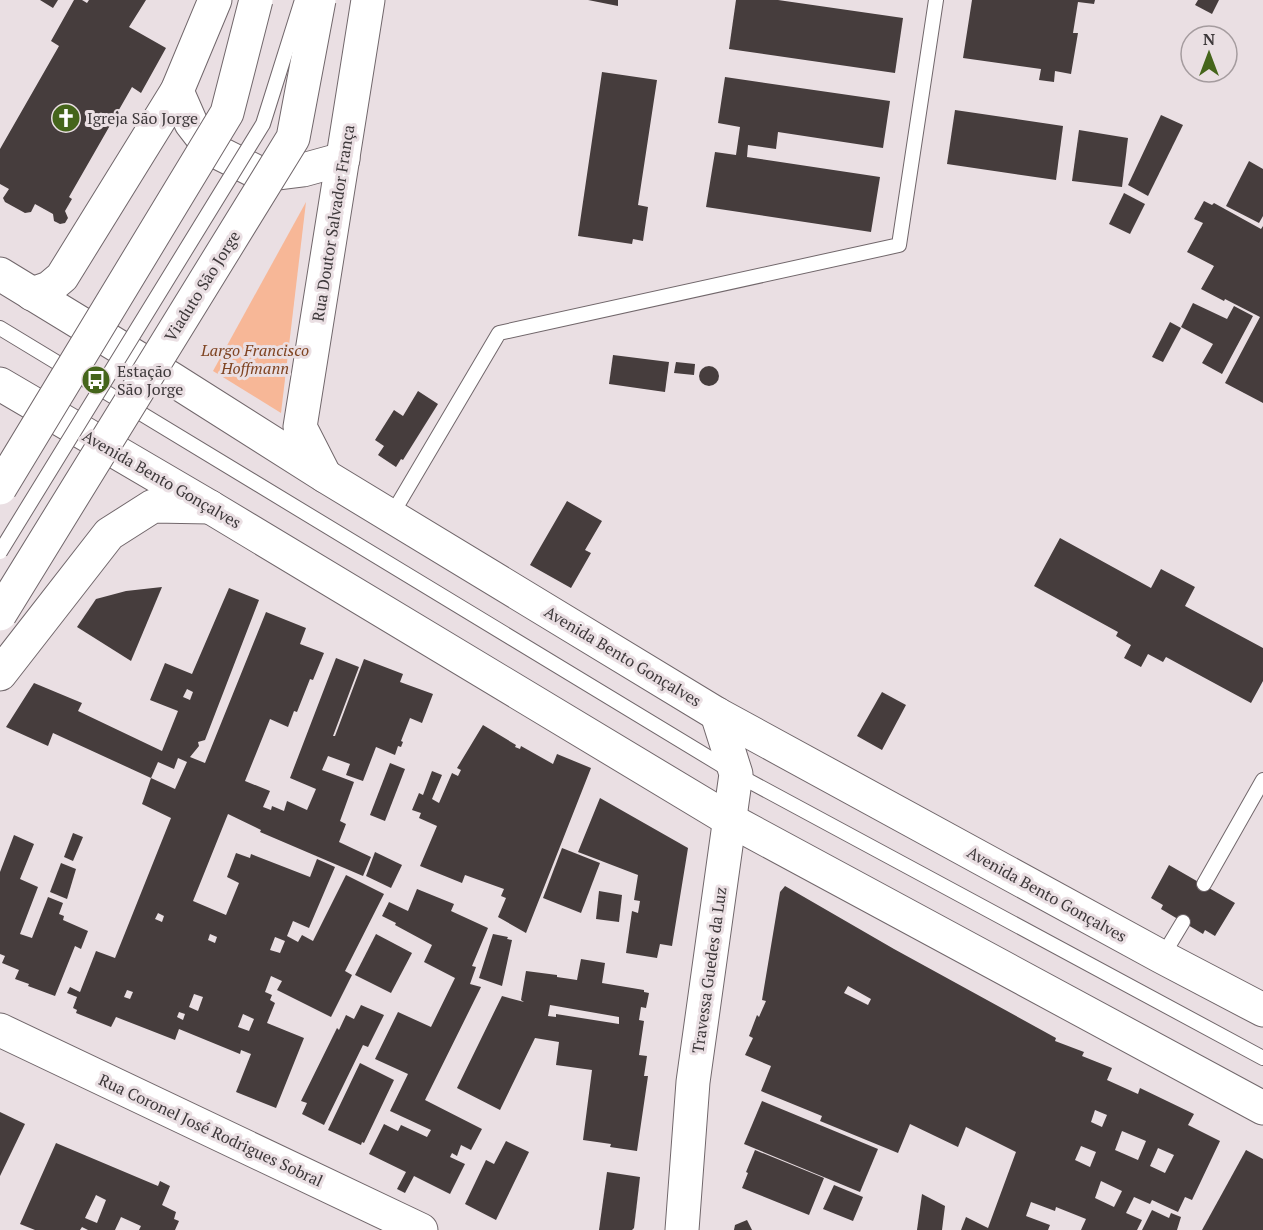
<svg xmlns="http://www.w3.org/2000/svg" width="1263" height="1230" viewBox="0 0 1263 1230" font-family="'PT Serif',serif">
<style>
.green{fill:#f7b797}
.building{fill:#463d3d;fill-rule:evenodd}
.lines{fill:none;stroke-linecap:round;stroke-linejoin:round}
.service-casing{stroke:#71676b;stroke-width:16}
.tertiary-casing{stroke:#71676b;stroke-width:35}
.primary-casing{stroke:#71676b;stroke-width:35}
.service{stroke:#fff;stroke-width:14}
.tertiary{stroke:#fff;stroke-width:33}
.primary{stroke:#fff;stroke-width:33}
.service-bridge-casing{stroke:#71676b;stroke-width:16;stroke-linecap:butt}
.primary-bridge-casing{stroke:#71676b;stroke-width:35;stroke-linecap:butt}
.service-bridge{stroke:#fff;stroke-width:14}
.primary-bridge{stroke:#fff;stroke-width:33}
.labels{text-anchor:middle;stroke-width:6;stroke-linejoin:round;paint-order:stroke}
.poi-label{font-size:16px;fill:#3d383a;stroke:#eadfe3;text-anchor:start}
.street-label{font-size:16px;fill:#3d383a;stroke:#eadfe3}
.park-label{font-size:16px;font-style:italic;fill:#7f4422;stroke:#eadfe3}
</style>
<rect width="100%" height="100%" fill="#eadfe3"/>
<polygon class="green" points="306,202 281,413 213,371"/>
<g class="building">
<polygon points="40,0 58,0 53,8"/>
<polygon points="74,0 82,0 87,3 89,0 146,0 129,27 166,48 141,93 132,87 69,197 72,199 65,211 68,218 65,223 60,224 54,221 53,214 35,204 31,212 25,213 5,202 3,198 9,189 0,184 0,149 59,46 51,41"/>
<polygon points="588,0 618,0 618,6"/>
<polygon points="736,0 778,0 903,18 895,73 729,49"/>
<polygon points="972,0 1095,0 1094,4 1078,2 1073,33 1078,33 1071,74 1055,71 1054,82 1039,80 1041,69 963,58"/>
<polygon points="1198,0 1219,0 1212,14 1195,5"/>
<polygon points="602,72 657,80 638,205 648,207 643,241 633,239 632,244 578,236"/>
<polygon points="725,77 890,101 883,148 778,132 776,149 748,145 747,157 880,177 871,232 706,207 715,152 736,155 740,127 718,123"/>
<polygon points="955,110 1063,126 1056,180 947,164"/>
<polygon points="1161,115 1183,125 1148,196 1128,185"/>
<polygon points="1079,130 1128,138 1122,187 1072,181"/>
<polygon points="1249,161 1263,169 1263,216 1259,223 1226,206"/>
<polygon points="1124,193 1145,204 1130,234 1109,224"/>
<polygon points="1204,201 1212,205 1214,203 1261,229 1263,226 1263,403 1225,383 1260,317 1225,299 1224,301 1201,289 1214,266 1187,252 1203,223 1194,219"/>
<polygon points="1193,303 1227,319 1234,306 1253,316 1222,374 1202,363 1213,344 1181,327"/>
<polygon points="1170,322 1181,328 1163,362 1152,357"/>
<polygon points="613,355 669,362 665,392 609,384"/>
<polygon points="676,362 695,364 694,375 674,373"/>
<circle cx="709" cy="376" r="10"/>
<polygon points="418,391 438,404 403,460 401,459 396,467 378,455 384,446 375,440 394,410 403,416"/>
<polygon points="567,501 602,521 585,550 591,553 571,588 530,565"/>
<polygon points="1060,538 1151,588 1161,569 1195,587 1185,606 1263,648 1263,681 1251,703 1166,657 1163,662 1148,654 1141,667 1124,658 1131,645 1116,636 1118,632 1034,586"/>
<polygon points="162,587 131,661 77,627 96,599 126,591"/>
<path d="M229,588L259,600L205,740L198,742L199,746L190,757L205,763L266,612L306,628L300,644L324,653L313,680L310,679L297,712L294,711L288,727L270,719L245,781L270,791L263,807L271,810L272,806L284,811L287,801L307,810L316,789L290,778L336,658L359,667L333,736H335L364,659L403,674L400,682L433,694L422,723L410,718L401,741L403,742L401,747L398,746L395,755L376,747L363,781L346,775L350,764L328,756L322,770L354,782L340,821L346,824L339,842L371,857L363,876L260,832L261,830L228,814L193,901L226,915L239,883L227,877L236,853L250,858L251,854L310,877L317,859L335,867L309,928L293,921L287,936L298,942L302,935L313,941L346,875L384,894L345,971L352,975L331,1017L277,990L282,981L271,976L265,992L272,995L270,1000L275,1003L267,1023L304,1038L276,1108L236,1092L251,1054L241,1050L240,1054L179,1029L175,1040L116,1017L111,1027L76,1013L77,1010L73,1008L77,997L67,993L70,987L80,992L96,951L115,958L171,818L142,804L151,778L175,789L187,762L178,758L174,769L158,762L151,778L53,733L48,746L6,727L34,683L82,703L78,711L162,751L178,711L150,700L165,663L192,674ZM187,689L193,692L190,700L183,697ZM158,913L164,916L162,922L155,919ZM210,934L217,937L215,943L208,940ZM275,937L285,941L280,953L270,950ZM127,990L133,992L130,999L124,997ZM194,994L203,997L198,1011L189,1007ZM179,1012L185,1014L183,1020L177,1017ZM243,1014L254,1019L249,1031L238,1027Z"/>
<polygon points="882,692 906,705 882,750 857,736"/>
<polygon points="483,725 516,745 515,747 520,749 521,746 553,764 557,754 591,768 526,933 498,917 506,898 501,896 504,889 465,875 462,883 420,866 437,826 419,818 421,813 412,810 419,793 423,795 432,771 442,775 432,799 439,803 452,773 458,776 461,770 457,768"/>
<polygon points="390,763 405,769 385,821 370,815"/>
<polygon points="600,798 688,848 672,946 660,944 657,958 626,953 632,911 638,913 640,901 634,900 638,875 578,852"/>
<polygon points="73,833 83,837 73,861 64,857"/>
<polygon points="14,835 34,844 20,879 38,887 20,934 32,938 48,897 63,903 59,914 64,916 63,920 88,931 81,949 75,946 55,996 28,986 29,984 15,979 19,970 2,963 5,956 0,954 0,872"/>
<polygon points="562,848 600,863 581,913 543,898"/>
<polygon points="375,852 402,865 391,888 366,876"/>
<polygon points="61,863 76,869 67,899 50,892"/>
<polygon points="1169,865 1235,903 1215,936 1205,930 1203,934 1161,909 1163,905 1151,898"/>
<path d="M785,886L894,949L1056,1038L1055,1041L1084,1052L1082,1056L1112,1068L1107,1080L1138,1094L1140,1088L1194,1114L1188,1125L1220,1141L1192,1200L1185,1197L1178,1212L1152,1200L1150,1204L1134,1197L1126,1213L1142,1220L1137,1230H1081L1086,1219L1056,1207L1055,1211L1031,1202L1026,1216L1050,1225L1048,1230H961L966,1217L988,1228L1016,1152L966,1127L958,1147L910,1124L898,1153L820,1121L822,1116L761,1091L771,1066L745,1055L753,1038L749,1036L757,1015L759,1017L766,1001L762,1000L780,892ZM848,986L871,999L868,1005L844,993ZM1095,1110L1107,1115L1102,1127L1091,1122ZM1122,1131L1146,1141L1138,1160L1115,1150ZM1081,1146L1096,1152L1090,1167L1075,1160ZM1158,1148L1174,1155L1165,1173L1150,1166ZM1101,1181L1122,1191L1114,1207L1095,1198Z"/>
<polygon points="417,889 454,904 451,911 488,928 472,966 476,967 470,984 481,987 425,1100 482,1129 471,1150 461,1145 457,1156 452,1153 450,1157 465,1164 450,1194 414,1176 405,1193 397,1189 406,1172 369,1154 384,1124 398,1131 401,1125 427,1137 431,1130 390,1111 408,1074 375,1059 398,1012 431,1027 455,978 424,962 432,945 395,925 396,923 382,916 389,902 408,911"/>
<polygon points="599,891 622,895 619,922 596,919"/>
<polygon points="376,934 412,953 391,993 355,975"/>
<polygon points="493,934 508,937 507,939 512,940 502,986 479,978"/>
<path d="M581,959L605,963L602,983L644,990V992L649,993L646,1008L641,1007L639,1020L644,1021L639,1055L647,1056L644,1076H648L637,1151L610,1147L611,1144L583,1140L592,1070L556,1065L559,1042L535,1038L500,1110L457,1088L502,996L524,1002L521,1000L526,971L557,975V977L577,980ZM550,1005L619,1017V1024L556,1014V1017L548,1016Z"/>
<polygon points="361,1005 384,1015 368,1047 363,1045 324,1125 302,1114 307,1103 301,1101 337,1028 339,1030 346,1015 354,1019"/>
<polygon points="360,1063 394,1080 364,1143 362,1142 361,1145 328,1130"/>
<polygon points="762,1101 878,1149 860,1192 744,1144"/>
<polygon points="0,1112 25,1124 0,1176"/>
<polygon points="506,1141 529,1152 496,1220 465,1204 486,1160 494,1164"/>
<path d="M56,1143L158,1186L160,1181L170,1186L162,1205L176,1212L174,1219L179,1221L175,1230H139L141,1226L121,1217L115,1230H88L82,1227L80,1230H35L20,1224ZM96,1195L106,1200L97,1223L85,1218Z"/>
<polygon points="755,1150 824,1178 809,1215 742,1188 748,1173 746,1172"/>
<polygon points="1246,1150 1263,1159 1263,1230 1202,1230"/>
<polygon points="607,1172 640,1177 634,1228 632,1230 599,1230"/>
<polygon points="834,1185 863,1197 853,1221 823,1209"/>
<polygon points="922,1194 945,1206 942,1230 917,1230"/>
<polygon points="1152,1210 1169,1218 1171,1213 1181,1217 1177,1230 1142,1230"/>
<polygon points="747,1220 752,1230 734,1230 735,1225"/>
</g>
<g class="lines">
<g class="service-casing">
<g id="service">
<polyline points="0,328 736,774 1263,1058"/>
<polyline points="391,516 499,333 899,245 936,0"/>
<polyline points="1204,884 1263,780"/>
<polyline points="1162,957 1183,922"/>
</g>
</g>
<g class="tertiary-casing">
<g id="tertiary">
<polyline points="0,1030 421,1230"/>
<polyline points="682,1230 693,1082 736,774 717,714"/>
</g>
</g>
<g class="primary-casing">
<g id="primary">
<polyline points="177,91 191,123 211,149 263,175 303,170 343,159"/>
<polyline points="0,274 172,379 325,476 717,714 1162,957 1263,1010"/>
<polyline points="32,294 49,288 62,277 177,91 215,0"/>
<polyline points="0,384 210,507 730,820 1263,1108"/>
<polyline points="325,476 300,427 368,0"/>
<polyline points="0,674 109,534 153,506 210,507"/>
</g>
</g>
<use href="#service" class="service"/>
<use href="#tertiary" class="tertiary"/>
<use href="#primary" class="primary"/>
<g class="service-bridge-casing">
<polyline id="service-bridge" points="0,552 263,124 302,0"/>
</g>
<g class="primary-bridge-casing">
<g id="primary-bridge">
<polyline points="0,488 227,113 256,0"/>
<polyline points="0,614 293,138 319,0"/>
</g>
</g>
<use href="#service-bridge" class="service-bridge"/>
<use href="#primary-bridge" class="primary-bridge"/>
</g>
<defs>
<g id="church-disc" transform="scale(1.5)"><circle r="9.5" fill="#45651b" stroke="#eadfe3"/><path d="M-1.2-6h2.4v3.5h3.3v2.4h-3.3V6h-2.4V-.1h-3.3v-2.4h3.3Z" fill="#fff"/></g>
<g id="bus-disc" transform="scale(1.5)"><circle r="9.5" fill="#45651b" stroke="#eadfe3"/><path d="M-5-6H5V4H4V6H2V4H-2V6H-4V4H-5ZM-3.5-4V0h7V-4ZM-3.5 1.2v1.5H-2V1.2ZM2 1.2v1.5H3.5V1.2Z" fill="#fff"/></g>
</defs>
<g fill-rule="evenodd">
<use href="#church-disc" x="66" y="118"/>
<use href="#bus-disc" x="96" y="380"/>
</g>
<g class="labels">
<g class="poi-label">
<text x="87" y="124">Igreja São Jorge</text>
<text x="117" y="377">Estação<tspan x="117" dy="18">São Jorge</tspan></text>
</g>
<g class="street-label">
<text transform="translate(333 223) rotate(-81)" y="6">Rua Doutor Salvador França</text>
<text transform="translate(202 286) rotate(-58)" y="6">Viaduto São Jorge</text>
<text transform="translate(162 479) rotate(30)" y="6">Avenida Bento Gonçalves</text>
<text transform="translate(623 656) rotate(31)" y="6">Avenida Bento Gonçalves</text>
<text transform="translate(1047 894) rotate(29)" y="6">Avenida Bento Gonçalves</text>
<text transform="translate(709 970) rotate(-82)" y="6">Travessa Guedes da Luz</text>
<text transform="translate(211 1130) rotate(25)" y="6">Rua Coronel José Rodrigues Sobral</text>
</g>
<g class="park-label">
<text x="255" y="356">Largo Francisco<tspan x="255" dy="18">Hoffmann</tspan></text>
</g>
</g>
<g transform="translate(1209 54)"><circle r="28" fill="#eadfe3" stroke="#a59c9f" stroke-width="1.5"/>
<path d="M0-4.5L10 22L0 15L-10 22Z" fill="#45651b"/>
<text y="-9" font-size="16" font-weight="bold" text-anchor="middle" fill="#3d383a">N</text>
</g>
</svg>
